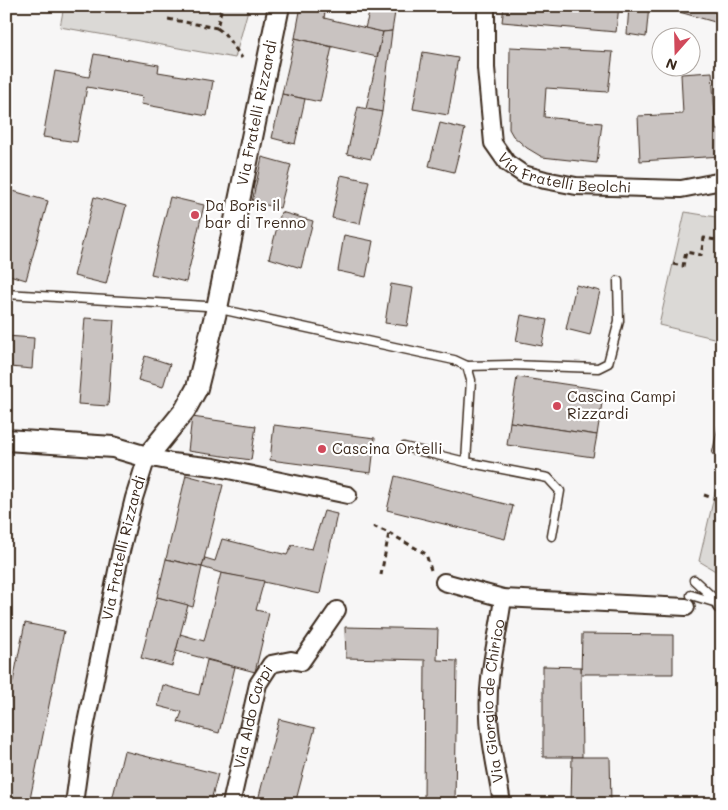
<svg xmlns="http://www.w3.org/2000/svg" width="728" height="810" viewBox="0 0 728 810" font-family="Mali,sans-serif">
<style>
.green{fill:#dbd9d6;stroke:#8b827a}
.building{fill:#c9c3c1;stroke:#3b2a1e}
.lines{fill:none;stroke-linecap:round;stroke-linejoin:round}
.service-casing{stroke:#3b2a1e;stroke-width:11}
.minor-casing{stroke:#3b2a1e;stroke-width:20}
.tertiary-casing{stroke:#3b2a1e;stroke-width:24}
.path{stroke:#3b2a1e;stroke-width:3;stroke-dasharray:5 4;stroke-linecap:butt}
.service{stroke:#fff;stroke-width:8}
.minor{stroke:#fff;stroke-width:16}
.tertiary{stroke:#fff;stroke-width:20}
.poi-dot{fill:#d1495b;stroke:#fff;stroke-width:2}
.labels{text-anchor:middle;stroke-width:4.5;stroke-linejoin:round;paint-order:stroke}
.street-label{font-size:15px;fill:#3b2a1e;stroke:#fff}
.poi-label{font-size:15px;fill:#3b2a1e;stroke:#fff;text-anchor:start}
</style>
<rect width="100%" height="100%" fill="#f7f6f6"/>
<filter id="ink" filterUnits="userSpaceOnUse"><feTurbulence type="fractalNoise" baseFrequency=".02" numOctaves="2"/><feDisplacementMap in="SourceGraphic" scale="10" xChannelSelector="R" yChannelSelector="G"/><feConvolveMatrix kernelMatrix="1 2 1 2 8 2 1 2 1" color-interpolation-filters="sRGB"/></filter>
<g filter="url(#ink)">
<g class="green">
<polygon points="64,6 249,6 235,58 60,27"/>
<polygon points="685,212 722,218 722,340 659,325"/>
<polygon points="722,463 722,575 699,561"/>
</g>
<g class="building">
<polygon points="301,6 326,6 324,18 383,32 377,57 295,38"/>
<polygon points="371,6 396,6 392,31 383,32 365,28"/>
<polygon points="504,6 619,6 616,32 502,22"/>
<polygon points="629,6 649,6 646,37 627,34"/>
<polygon points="658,6 722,6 722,24"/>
<polygon points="392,31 382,112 366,109 383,32"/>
<polygon points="295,38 332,47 320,102 282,94"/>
<polygon points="510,47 613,52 608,92 546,88 544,117 602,123 597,163 542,157 527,148 513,136 509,129"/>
<polygon points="423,52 458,58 448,115 413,109"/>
<polygon points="94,54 159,65 158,72 213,81 207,116 141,104 143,97 87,87 77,142 43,137 55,71 89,77"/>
<polygon points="712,72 716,130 722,130 722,156 640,161 638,116 683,114 681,74"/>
<polygon points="282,94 305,99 295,144 272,138"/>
<polygon points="358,107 382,112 371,159 347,154"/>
<polygon points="440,123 465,129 454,172 429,166"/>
<polygon points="262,157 291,165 280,208 252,202"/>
<polygon points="341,175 369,181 360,224 332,218"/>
<polygon points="13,191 48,201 26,280 6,274 6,216"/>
<polygon points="94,197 126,206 106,284 74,276"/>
<polygon points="170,197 204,205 186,282 151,274"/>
<polygon points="281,212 313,221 301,268 269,258"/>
<polygon points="344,235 373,241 366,277 338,271"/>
<polygon points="391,284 413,288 407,326 385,323"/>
<polygon points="576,285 600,291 590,335 566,329"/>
<polygon points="521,315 547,320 542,346 516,341"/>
<polygon points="85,318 114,320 108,406 78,404"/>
<polygon points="6,336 34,338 32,369 10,367 8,399 6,399"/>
<polygon points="145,356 170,364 163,387 138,380"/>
<polygon points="517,377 604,390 597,435 510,422"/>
<polygon points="722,409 722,456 712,454"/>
<polygon points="192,417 256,426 251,460 188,451"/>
<polygon points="510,422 597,435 593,457 507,445"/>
<polygon points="274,425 375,438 371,473 270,460"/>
<polygon points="186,475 223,485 202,567 166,559"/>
<polygon points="395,476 513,506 505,539 387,510"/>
<polygon points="324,511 337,514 320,594 221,573 202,567 205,558 215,561 222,539 287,555 292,545 312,549"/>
<polygon points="166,559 202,567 193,607 157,597"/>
<polygon points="221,573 264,581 256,610 269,613 255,672 176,651 180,634 204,641"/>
<polygon points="157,597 188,605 172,666 141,658"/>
<polygon points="25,623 64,631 29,804 6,804 6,715"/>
<polygon points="345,627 438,629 437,660 457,661 455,804 424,804 425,660 346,658"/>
<polygon points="582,634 673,635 673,674 581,674"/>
<polygon points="207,660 235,667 219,733 178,722 182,712 158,706 163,685 199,695"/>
<polygon points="543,666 581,667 582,757 543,757"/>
<polygon points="720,700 722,700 722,739 719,739"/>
<polygon points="279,719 315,728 295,804 257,804"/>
<polygon points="124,751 218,774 210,804 111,804"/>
<polygon points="572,757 610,757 611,804 571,804"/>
</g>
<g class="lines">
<g class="service-casing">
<g id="service">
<polyline points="6,294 206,306 454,360 467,366 471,380 466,462 548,478 560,491 552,536"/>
<polyline points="467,366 510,365 598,368 608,363 619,321 618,281"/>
<polyline points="404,447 466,462"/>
<polyline points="694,580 721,605"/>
<polyline points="691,595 717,603"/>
</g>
</g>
<g class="minor-casing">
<g id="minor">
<path id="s1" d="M486,6V68L493,143L507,163L523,174L545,180L576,186L681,189L722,181"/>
<polyline points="444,582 503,598 686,607"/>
<polyline points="721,605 722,605"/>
<path id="s2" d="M74,804L83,738L121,551L134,498L147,457L172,462L214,467L348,495"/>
<path id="s3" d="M231,804L258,684L271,664L291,660L301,662L337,610"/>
<path id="s4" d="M502,804C498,774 490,746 489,716C486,677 498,638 503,598"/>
</g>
</g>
<g class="tertiary-casing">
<g id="tertiary">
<path id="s5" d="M6,440L113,447L147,457L185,410L197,388L217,308L279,6"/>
</g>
</g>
<g class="path">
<polyline points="168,19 217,28 222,6"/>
<polyline points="217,28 224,33 242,58"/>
<polyline points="673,264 683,266 686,252 701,255 704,238 722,241"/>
<polyline points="704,495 722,501"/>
<polyline points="373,526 389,533 426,554 431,570"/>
<polyline points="381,575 389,533"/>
</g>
<use href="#service" class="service"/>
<use href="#minor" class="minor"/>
<use href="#tertiary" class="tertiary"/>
</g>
</g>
<g class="poi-dot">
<circle cx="195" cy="215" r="5"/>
<circle cx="557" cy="406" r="5"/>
<circle cx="322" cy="449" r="5"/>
</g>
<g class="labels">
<g class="street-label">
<text dy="5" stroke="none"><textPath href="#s5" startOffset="510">Via Fratelli Rizzardi</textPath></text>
<text dy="5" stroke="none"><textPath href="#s1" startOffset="221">Via Fratelli Beolchi</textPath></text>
<text dy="5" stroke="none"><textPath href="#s2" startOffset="261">Via Fratelli Rizzardi</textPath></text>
<text dy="5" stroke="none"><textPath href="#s4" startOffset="104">Via Giorgio de Chirico</textPath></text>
<text dy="5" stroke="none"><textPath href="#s3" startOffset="90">Via Aldo Carpi</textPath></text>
</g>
<g class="poi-label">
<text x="205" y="211">Da Boris il<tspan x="205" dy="17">bar di Trenno</tspan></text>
<text x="567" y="402">Cascina Campi<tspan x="567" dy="17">Rizzardi</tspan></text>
<text x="332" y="454">Cascina Ortelli</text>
</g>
</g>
<rect width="728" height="810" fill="none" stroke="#fff" stroke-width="25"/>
<rect x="12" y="12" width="703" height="785" fill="none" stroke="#3b2a1e" stroke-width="2" filter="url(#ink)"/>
<g transform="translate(676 52) rotate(200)"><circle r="24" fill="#ffffff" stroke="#b1aaa5"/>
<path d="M0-4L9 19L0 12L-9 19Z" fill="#d1495b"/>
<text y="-8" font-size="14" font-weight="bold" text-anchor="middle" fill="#3b2a1e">N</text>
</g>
</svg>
